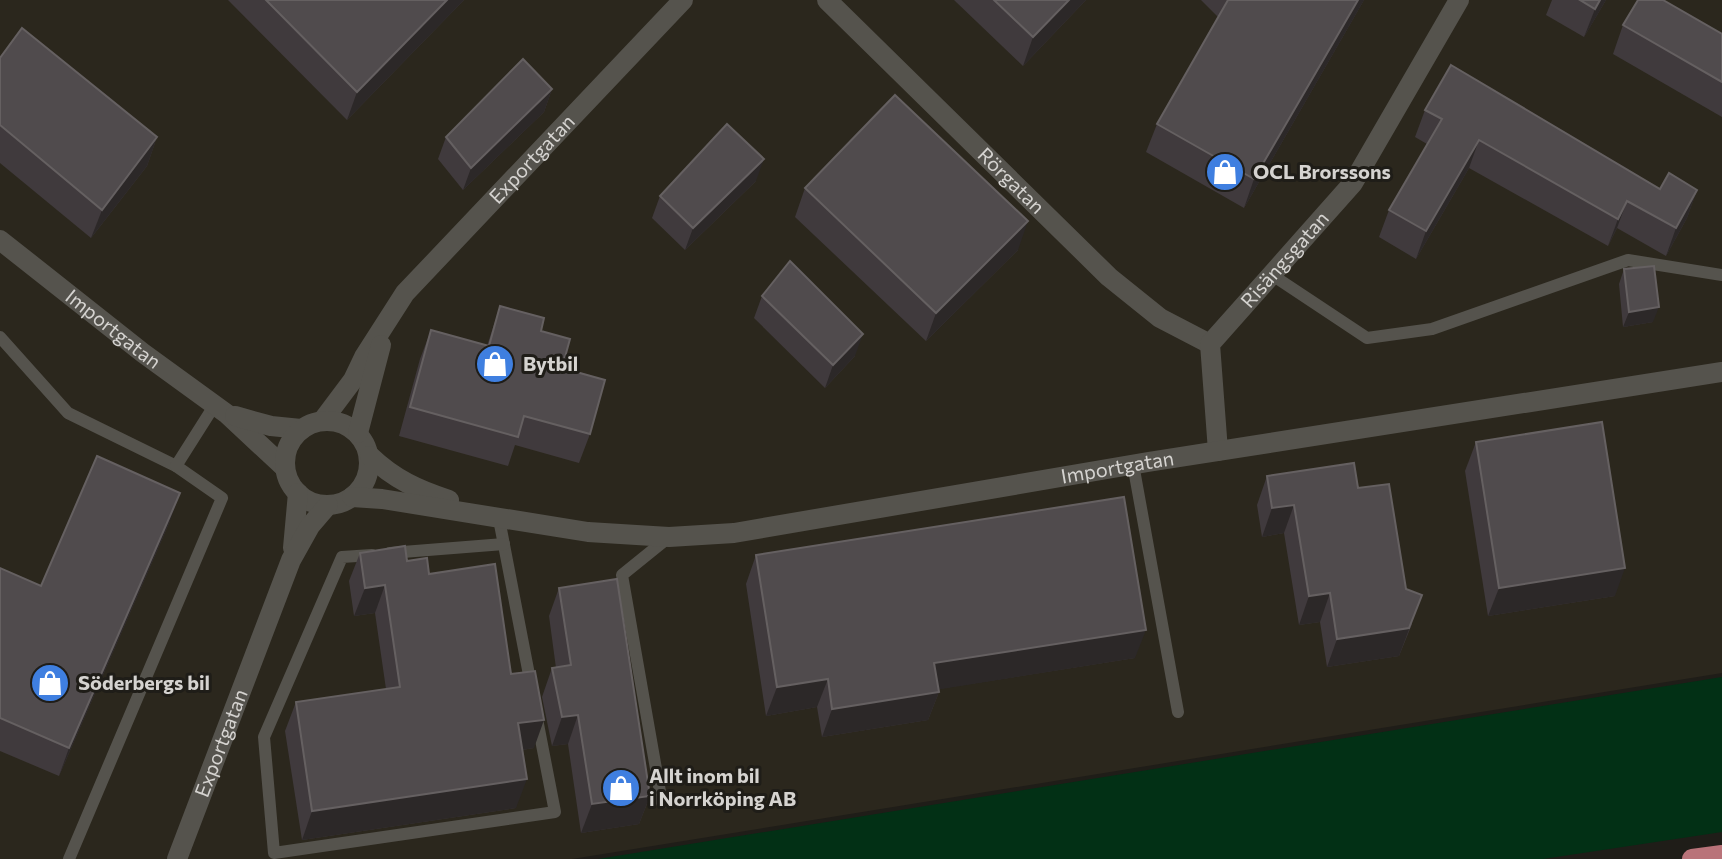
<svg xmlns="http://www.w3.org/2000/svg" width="1722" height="859" viewBox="0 0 1722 859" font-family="Commissioner,sans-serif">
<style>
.built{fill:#2b271d}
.green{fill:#023015}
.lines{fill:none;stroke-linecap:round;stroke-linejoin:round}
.service{stroke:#55534d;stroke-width:12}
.minor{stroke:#55534d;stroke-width:20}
.primary{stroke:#b97379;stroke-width:20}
.wall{fill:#403a3d}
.shaded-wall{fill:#2c2828}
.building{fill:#504b4d;stroke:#656061;stroke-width:2}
.labels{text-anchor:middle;stroke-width:6;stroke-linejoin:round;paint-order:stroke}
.street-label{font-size:20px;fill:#d5d3d0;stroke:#1f1d18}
.poi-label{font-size:20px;font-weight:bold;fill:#d5d3d0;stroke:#1f1d18;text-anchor:start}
</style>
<rect width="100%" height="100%" fill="#1f1d18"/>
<polygon class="built" points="0,0 1722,0 1722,673 572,859 0,859"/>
<polygon class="green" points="1722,677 1722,832 1543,859 598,859"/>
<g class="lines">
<g class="service">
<polyline points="1272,275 1367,338 1432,329 1628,260 1722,275"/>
<polyline points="0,337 68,413 176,466"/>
<polyline points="1133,464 1178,712"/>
<polyline points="499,519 531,685"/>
<polyline points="390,553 504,544"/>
<polyline points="372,555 342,557 264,737 274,853 555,812 537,719"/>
<polyline points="662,803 622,575 669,537"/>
<polyline points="69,859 222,498 176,466 214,406"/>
</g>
<g class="minor">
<path id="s1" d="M827,0L1109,277L1160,318L1210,344"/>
<path id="s2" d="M0,240L143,353L227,414L285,468"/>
<polyline points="235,416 271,426 301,429"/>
<path id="s3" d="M323,420L353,380L364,357L405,293L683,0"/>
<circle cx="327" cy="463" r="42"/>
<polyline points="358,433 381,345"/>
<path id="s4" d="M1218,451L1210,344L1353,183L1459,0"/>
<path d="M370,456C394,479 418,490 449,500"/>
<path id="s5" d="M352,497L382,499L588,532L669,537L734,533L1148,462L1722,372"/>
<polyline points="293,548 298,493"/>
<path id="s6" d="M177,859L291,560L310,526L328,505"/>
</g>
<polyline class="primary" points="1692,859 1722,855"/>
</g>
<g class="wall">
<polygon points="228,0 464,0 347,120"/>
<polygon points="954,0 1086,0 1023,66"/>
<polygon points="1201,0 1364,0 1244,208 1146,152 1157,124 1218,17"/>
<polygon points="1552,0 1606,0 1584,37 1546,15"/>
<polygon points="1623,25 1722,34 1722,117 1613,54"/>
<polygon points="0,58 157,137 147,166 91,238 0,163"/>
<polygon points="552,89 544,112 463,190 438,159 446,137"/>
<polygon points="1425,110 1660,189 1697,190 1687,218 1666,256 1617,228 1608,246 1469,168 1416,259 1379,237 1389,210 1427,144 1415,137"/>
<polygon points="756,181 685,250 652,218 660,196"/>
<polygon points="805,188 1018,250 926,341 795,217"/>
<polygon points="1624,269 1653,322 1623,327 1619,284"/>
<polygon points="762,296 855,356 825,388 754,318"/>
<polygon points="500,306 541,331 562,368 590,434 579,463 515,445 508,466 399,436 420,359 431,330 487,346"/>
<polygon points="1476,442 1615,596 1488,616 1465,471"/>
<polygon points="1267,476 1358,488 1412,624 1399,656 1327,667 1320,622 1299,625 1284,533 1262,537 1257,505"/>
<polygon points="170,521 59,776 0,751 0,568 41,586"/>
<polygon points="360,553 407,561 429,574 511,674 534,748 522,750 516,808 302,840 285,731 296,702 386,689 375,613 354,616 349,581"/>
<polygon points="756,555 1135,658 938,689 939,692 928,720 822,737 817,707 766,716 746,584"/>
<polygon points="559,588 650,796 639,824 581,833 568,744 552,746 542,697 552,668 556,668 549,616"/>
</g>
<g class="shaded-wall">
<polygon points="447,0 464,0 347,120 357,92"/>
<polygon points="1069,0 1086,0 1023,66 1033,37"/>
<polygon points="1358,0 1364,0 1244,208 1254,179"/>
<polygon points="1600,0 1606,0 1584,37 1595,9"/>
<polygon points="552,89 544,112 463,190 471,168"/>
<polygon points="157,137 147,166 91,238 102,210"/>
<polygon points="1479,140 1469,168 1416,259 1426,231"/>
<polygon points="764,159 756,181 685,250 693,228"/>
<polygon points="1697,190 1687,218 1666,256 1676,228"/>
<polygon points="1627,201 1617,228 1608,246 1618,219"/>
<polygon points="1028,221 1018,250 926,341 936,313"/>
<polygon points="1659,307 1653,322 1623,327 1629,312"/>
<polygon points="863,334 855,356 825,388 833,365"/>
<polygon points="180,493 170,521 59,776 69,748"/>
<polygon points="1294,505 1284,533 1262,537 1272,508"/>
<polygon points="1625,568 1615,596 1488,616 1499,588"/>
<polygon points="385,585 375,613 354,616 365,588"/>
<polygon points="1330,593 1320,622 1299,625 1309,596"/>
<polygon points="1422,595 1399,656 1327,667 1337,639"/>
<polygon points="1146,630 1135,658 923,692 934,663"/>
<polygon points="828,679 817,707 766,716 777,687"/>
<polygon points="939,692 928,720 822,737 832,709"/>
<polygon points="578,715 568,744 552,746 562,717"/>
<polygon points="544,720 534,748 508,752 518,723"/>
<polygon points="527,779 516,808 302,840 312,811"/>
<polygon points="650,796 639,824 581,833 592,804"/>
</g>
<g class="building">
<polygon points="266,0 447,0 357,92"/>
<polygon points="994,0 1069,0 1033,37"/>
<polygon points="1228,0 1358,0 1254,179 1157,124"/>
<polygon points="1580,0 1600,0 1595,9"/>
<polygon points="1638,0 1663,0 1722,34 1722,82 1623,25"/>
<polygon points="22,28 157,137 102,210 0,125 0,58"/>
<polygon points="523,59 552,89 471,168 446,137"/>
<polygon points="1451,65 1660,189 1669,173 1697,190 1676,228 1627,201 1618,219 1479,140 1426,231 1389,210 1442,119 1425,110"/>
<polygon points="895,95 1028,221 936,313 805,188"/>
<polygon points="727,124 764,159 693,228 660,196"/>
<polygon points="790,261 863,334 833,365 762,296"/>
<polygon points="1654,266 1659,307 1629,312 1624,269"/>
<polygon points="500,306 544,318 541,331 570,339 562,368 605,380 590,434 524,416 518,437 410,407 431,330 489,346"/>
<polygon points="1602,422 1625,568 1499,588 1476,442"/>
<polygon points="97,456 180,493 69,748 0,718 0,568 41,586"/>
<polygon points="1354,463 1358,488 1389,484 1406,589 1422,595 1409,628 1337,639 1330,593 1309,596 1294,505 1272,508 1267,476"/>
<polygon points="1124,497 1146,630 934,663 939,692 832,709 828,679 777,687 756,555"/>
<polygon points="405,546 407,561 427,558 429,574 495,564 511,674 535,671 544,720 518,723 527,779 312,811 296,702 400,687 385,585 365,588 360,553"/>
<polygon points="617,579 650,796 592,804 578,715 562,717 552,668 571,665 559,588"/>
</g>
<defs>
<g id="shop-disc" transform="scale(2)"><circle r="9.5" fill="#3f7fe0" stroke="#1f1d18"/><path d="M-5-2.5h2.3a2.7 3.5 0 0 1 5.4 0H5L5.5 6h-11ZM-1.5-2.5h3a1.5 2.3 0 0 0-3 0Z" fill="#fff"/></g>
</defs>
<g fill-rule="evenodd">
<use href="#shop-disc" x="1225" y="172"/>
<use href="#shop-disc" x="495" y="364"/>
<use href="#shop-disc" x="50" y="683"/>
<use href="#shop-disc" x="621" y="788"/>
</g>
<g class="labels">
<g class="street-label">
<text dy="7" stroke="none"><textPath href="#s3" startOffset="336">Exportgatan</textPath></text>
<text dy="7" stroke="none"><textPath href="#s1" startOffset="258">Rörgatan</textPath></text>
<text dy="7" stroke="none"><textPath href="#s4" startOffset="220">Risängsgatan</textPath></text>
<text dy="7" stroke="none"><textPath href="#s2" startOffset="144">Importgatan</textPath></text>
<text dy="7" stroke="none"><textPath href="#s5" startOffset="774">Importgatan</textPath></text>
<text dy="7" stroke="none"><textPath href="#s6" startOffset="124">Exportgatan</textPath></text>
</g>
<g class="poi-label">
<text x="1253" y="179">OCL Brorssons</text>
<text x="523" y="371">Bytbil</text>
<text x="78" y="690">Söderbergs bil</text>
<text x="649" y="783">Allt inom bil<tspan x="649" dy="23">i Norrköping AB</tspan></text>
</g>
</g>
</svg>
